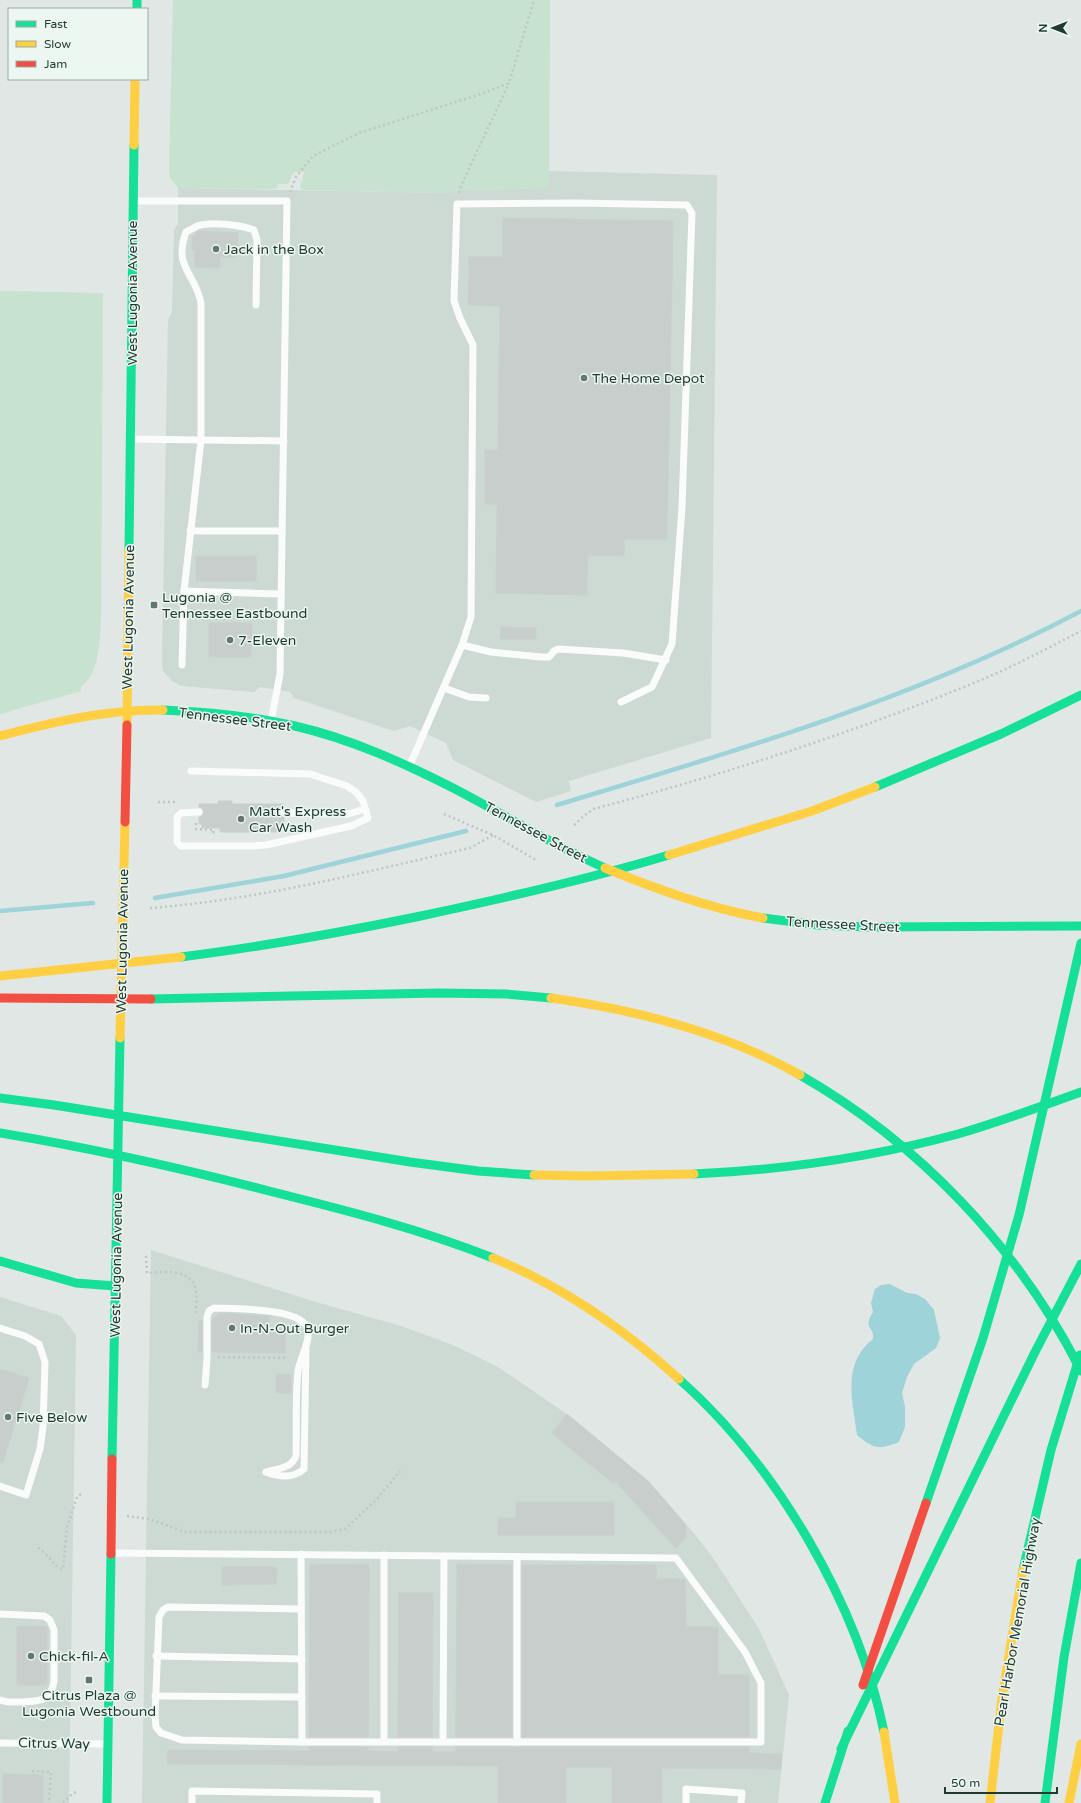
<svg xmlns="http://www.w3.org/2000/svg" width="1081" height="1803" viewBox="0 0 1081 1803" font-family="'Varela Round',sans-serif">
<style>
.built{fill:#cdd9d3}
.green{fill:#c7e2cf}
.water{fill:#9dd3d9}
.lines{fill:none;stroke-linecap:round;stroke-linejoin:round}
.stream{stroke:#9dd3d9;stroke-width:4.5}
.building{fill:#c7cecb;stroke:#c9d0cd}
.path{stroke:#bec7c5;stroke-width:2.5;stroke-dasharray:2 3;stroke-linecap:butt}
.lane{stroke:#fafbfb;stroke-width:7}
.fast{stroke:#16e098;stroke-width:9}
.slow{stroke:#ffcf43;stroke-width:9}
.jam{stroke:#f24e42;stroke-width:9}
.poi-dot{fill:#627770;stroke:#edf7f1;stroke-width:1.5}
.labels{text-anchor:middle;stroke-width:3;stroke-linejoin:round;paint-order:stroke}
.poi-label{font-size:14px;fill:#1e3a31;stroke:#edf7f1;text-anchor:start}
.street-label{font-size:14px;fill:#1e3a31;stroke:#edf7f1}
</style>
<rect width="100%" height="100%" fill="#e0e7e4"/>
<g class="built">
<polygon points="548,171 717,175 711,738 569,781 571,791 536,802 453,760 446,743 410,726 394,731 294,698 290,692 260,687 254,692 181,686 172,681 163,671 162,663 168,320 172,312 174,231 178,223 178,188 445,193 469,190 548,188"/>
<polygon points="151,1250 316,1302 401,1326 453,1345 498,1367 561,1410 649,1482 692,1531 714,1559 759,1629 789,1695 778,1803 142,1803"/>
<polygon points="0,1297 61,1316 76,1335 69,1803 0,1803"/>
</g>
<g class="green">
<polygon points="173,0 550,0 549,188 469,190 445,193 303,190 300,188 304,172 294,172 288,184 278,184 276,189 178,188 170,178 169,171"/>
<path d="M0,291L103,293L101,622C99,644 100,672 81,687V691L0,714Z"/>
</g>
<path class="water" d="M890,1284L907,1293L916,1294L925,1299L934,1310L940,1338L936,1348L914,1364L907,1377L902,1393L905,1407V1427L899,1442C878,1450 874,1449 857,1435C853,1401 841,1364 873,1339C875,1326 862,1329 873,1312L871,1303L875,1289L881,1285Z"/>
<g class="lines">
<g class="stream">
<path d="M557,805C735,751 916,699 1081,611"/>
<polyline points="155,898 284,876 466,831"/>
<polyline points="0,911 93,903"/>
</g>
</g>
<g class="building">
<polygon points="503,218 673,221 667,539 624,539 624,556 588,555 587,595 496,593 497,504 485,504 485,450 498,450 500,306 468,305 469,257 503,257"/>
<polygon points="199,231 238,233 237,257 220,257 220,268 195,267 195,250 192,250 192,236 195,236 195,233"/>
<rect x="196" y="556" width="60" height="25"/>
<polygon points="209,623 252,623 251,657 209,657"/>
<polygon points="501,627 536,628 536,639 500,639"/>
<polygon points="218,801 232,801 232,804 284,804 284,808 280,810 279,813 284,818 284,825 279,825 279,832 220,832 220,828 202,828 202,824 199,824 199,817 202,816 204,811 202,808 199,807 199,804 218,804"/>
<polygon points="220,1313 269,1316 269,1329 285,1329 285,1353 212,1352 212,1320"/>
<polygon points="199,1321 202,1321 202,1352 198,1352"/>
<polygon points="0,1369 29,1378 3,1462 0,1462"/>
<polygon points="276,1374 291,1375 291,1393 276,1393"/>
<polygon points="567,1414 649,1482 686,1525 686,1537 676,1548 614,1480 614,1484 552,1433"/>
<polygon points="516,1502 614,1502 614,1535 498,1535 498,1518 516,1518"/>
<polygon points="369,1564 368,1737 309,1737 310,1565"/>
<polygon points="457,1564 512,1565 512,1737 456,1737"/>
<polygon points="522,1565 656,1565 656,1579 685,1579 686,1627 718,1627 718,1675 749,1675 749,1737 522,1737"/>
<polygon points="222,1567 277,1567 276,1584 222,1585"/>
<polygon points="399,1593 433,1593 432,1737 398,1737"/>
<rect x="17" y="1626" width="30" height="59"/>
<polygon points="309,1747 368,1747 368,1751 398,1752 398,1747 432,1747 432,1752 456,1752 456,1747 749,1747 749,1753 782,1754 781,1769 662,1768 662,1803 612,1803 612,1767 566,1767 566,1803 498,1803 498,1766 167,1764 168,1750 309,1751"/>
<polygon points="3,1774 43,1775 43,1803 3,1803"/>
</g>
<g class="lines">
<g class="path">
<polyline points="290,192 296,177 313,156 359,133 484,93 509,83 534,0"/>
<polyline points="459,193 461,186 509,83"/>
<polyline points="158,802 177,802"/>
<polyline points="444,814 493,835 536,860"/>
<polyline points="196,823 196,829 214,830 213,834 215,834"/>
<path d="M574,825L585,815L593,809C727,774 858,731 986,678C1018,664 1050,647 1081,631"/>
<path d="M150,908C259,900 364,872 470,848L493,835"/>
<path d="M146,1256L147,1273C163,1272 188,1268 195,1287C198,1294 196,1305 196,1313"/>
<polyline points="218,1357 288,1358"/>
<polyline points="127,1516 149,1519 185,1532 329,1532 345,1529 376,1500 400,1471"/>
<path d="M38,1548C47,1552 56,1570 63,1569L67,1527L77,1497L82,1493"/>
<polyline points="32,1771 51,1772 49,1803"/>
<polyline points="63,1803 73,1793 77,1792"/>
</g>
<g class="lane">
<polyline points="135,201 287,201 280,674 271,721"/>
<polyline points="131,439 284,441"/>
<polyline points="190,531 282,531"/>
<path d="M184,591L201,440V303C195,272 173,268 186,232C190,230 194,228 197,226C210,221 241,225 254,230L257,240L256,305"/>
<polyline points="462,645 491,652 541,657 549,657 554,651 558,649 623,653 666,660"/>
<polyline points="182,665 184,591 281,594"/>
<polyline points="444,688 469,697 486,698"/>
<polyline points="409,767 462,645 471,617 473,345 460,318 454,301 457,204 577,203 687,205 692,213 682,508 672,644 652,687 621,702"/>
<polyline points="191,771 310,774 347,786 356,792 363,801 368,818 351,826 266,845 252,846 181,846 177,842 177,817 181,813 199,812"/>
<polyline points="284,813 348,814 365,809"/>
<polyline points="0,1328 25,1336 39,1344 45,1362 43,1427 40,1449 26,1495 0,1486"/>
<path d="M205,1385L207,1359V1317L209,1311L214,1308C232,1309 304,1307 308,1330C310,1344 300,1357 298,1371C295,1399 297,1428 296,1456C291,1469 278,1468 266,1472"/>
<path d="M266,1472C279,1477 293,1479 304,1469L306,1350"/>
<path d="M111,1553C299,1554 488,1557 676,1558L745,1652L761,1683V1742H302L301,1554"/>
<polyline points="384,1555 384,1742"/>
<polyline points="301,1609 168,1607 163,1610 159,1617 155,1716 156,1727 161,1733 182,1740 302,1742"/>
<path d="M0,1614L44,1616L50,1620L54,1630V1681C51,1702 39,1701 22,1702C15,1702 7,1703 0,1700"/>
<polyline points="156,1656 302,1659"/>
<polyline points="155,1696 302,1697"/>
<polyline points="443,1742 444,1556"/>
<polyline points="517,1742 517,1557"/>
<polyline points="0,1743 107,1744"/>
<polyline points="192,1803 192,1791 377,1794 377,1803"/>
<polyline points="686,1803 686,1789 742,1793 741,1803"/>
</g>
<g class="fast">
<polyline points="137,0 137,9"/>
<polyline points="129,550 134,145"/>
<path d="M163,710C206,712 253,716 295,726C351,739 404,763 455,789C505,815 553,845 605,868"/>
<polyline points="875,787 1001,734 1081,695"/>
<polyline points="763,918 818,925 868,927 1081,926"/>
<path d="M181,957C260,947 338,933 416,917C501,899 586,880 669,855"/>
<polyline points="151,999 439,993 506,994 551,998"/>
<path d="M800,1075C919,1143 1019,1248 1081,1371"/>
<polyline points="0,1098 54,1105 410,1162 478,1171 534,1175"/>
<path d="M0,1133C91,1148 180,1168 269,1191C345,1210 420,1229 493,1258"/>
<path d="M694,1174C782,1170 873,1157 958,1134C999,1122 1040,1107 1081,1092"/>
<polyline points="0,1261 76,1283 115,1286"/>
<path d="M679,1379C777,1466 858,1604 884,1732"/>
<polyline points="112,1459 120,1038"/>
<polyline points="926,1503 983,1338 1019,1215 1081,943"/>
<polyline points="1023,1570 1051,1450 1080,1355"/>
<polyline points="841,1749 1035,1352 1081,1264"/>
<polyline points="107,1803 111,1554"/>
<polyline points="825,1803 848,1731"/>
<polyline points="1045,1803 1064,1657 1081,1563"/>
</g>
<g class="slow">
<polyline points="134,145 135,79"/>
<polyline points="127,725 129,550"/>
<path d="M0,736C53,722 108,709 163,710"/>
<polyline points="669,855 812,811 875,787"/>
<path d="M605,868C656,889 708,908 763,918"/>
<polyline points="0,976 181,957"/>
<path d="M551,998C637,1010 724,1032 800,1075"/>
<polyline points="120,1038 125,822"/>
<polyline points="534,1175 587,1176 694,1174"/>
<path d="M493,1258C562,1286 624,1329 679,1379"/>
<polyline points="884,1732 895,1803"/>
<polyline points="990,1803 1002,1698 1023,1570"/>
<polyline points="1069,1803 1081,1744"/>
</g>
<g class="jam">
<polyline points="125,822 127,725"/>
<polyline points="0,998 151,999"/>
<polyline points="111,1554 112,1459"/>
<polyline points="863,1685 926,1503"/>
</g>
</g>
<g class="poi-dot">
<circle cx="216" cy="249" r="4"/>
<circle cx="584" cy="378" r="4"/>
<rect x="150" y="601" width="8" height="8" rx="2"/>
<circle cx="230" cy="640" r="4"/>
<circle cx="241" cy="819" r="4"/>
<circle cx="232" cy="1328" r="4"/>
<circle cx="8" cy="1417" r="4"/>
<circle cx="31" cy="1656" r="4"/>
<rect x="85" y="1676" width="8" height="8" rx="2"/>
</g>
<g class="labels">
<g class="poi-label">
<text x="224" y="254">Jack in the Box</text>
<text x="592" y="383">The Home Depot</text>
<text x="162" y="602">Lugonia @<tspan x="162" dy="16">Tennessee Eastbound</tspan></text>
<text x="238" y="645">7-Eleven</text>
<text x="249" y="816">Matt's Express<tspan x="249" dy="16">Car Wash</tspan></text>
<text x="240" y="1333">In-N-Out Burger</text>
<text x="16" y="1422">Five Below</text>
<text x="39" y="1661">Chick-fil-A</text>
<text x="89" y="1700" text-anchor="middle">Citrus Plaza @<tspan x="89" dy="16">Lugonia Westbound</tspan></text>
</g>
<g class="street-label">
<text transform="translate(132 293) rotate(-90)" y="5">West Lugonia Avenue</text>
<text transform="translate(128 617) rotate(-89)" y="5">West Lugonia Avenue</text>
<text transform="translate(235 719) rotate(7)" y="5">Tennessee Street</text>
<text transform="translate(536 832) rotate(28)" y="5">Tennessee Street</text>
<text transform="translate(843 924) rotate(3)" y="5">Tennessee Street</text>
<text transform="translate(122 941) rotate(-89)" y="5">West Lugonia Avenue</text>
<text transform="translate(116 1265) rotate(-89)" y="5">West Lugonia Avenue</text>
<text transform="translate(1017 1622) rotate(-80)" y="5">Pearl Harbor Memorial Highway</text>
<text transform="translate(54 1743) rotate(1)" y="5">Citrus Way</text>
</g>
</g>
<rect x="8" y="8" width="140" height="72" fill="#edf7f1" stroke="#9aaba4"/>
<rect x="16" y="21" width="20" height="6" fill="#16e098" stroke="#9aaba4"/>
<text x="44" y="28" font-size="12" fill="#1e3a31">Fast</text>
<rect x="16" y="41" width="20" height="6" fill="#ffcf43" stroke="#9aaba4"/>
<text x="44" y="48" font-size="12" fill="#1e3a31">Slow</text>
<rect x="16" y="61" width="20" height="6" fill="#f24e42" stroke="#9aaba4"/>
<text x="44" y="68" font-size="12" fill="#1e3a31">Jam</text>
<g transform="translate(1053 28) rotate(270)" stroke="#edf7f1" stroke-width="3" paint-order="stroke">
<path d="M0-3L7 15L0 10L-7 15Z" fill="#1e3a31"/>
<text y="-6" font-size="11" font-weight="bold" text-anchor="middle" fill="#1e3a31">N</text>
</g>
<path d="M945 1787v6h112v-6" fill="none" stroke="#1e3a31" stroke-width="2"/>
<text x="951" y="1787" font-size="12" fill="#1e3a31" stroke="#edf7f1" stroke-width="3" paint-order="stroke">50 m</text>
</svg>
